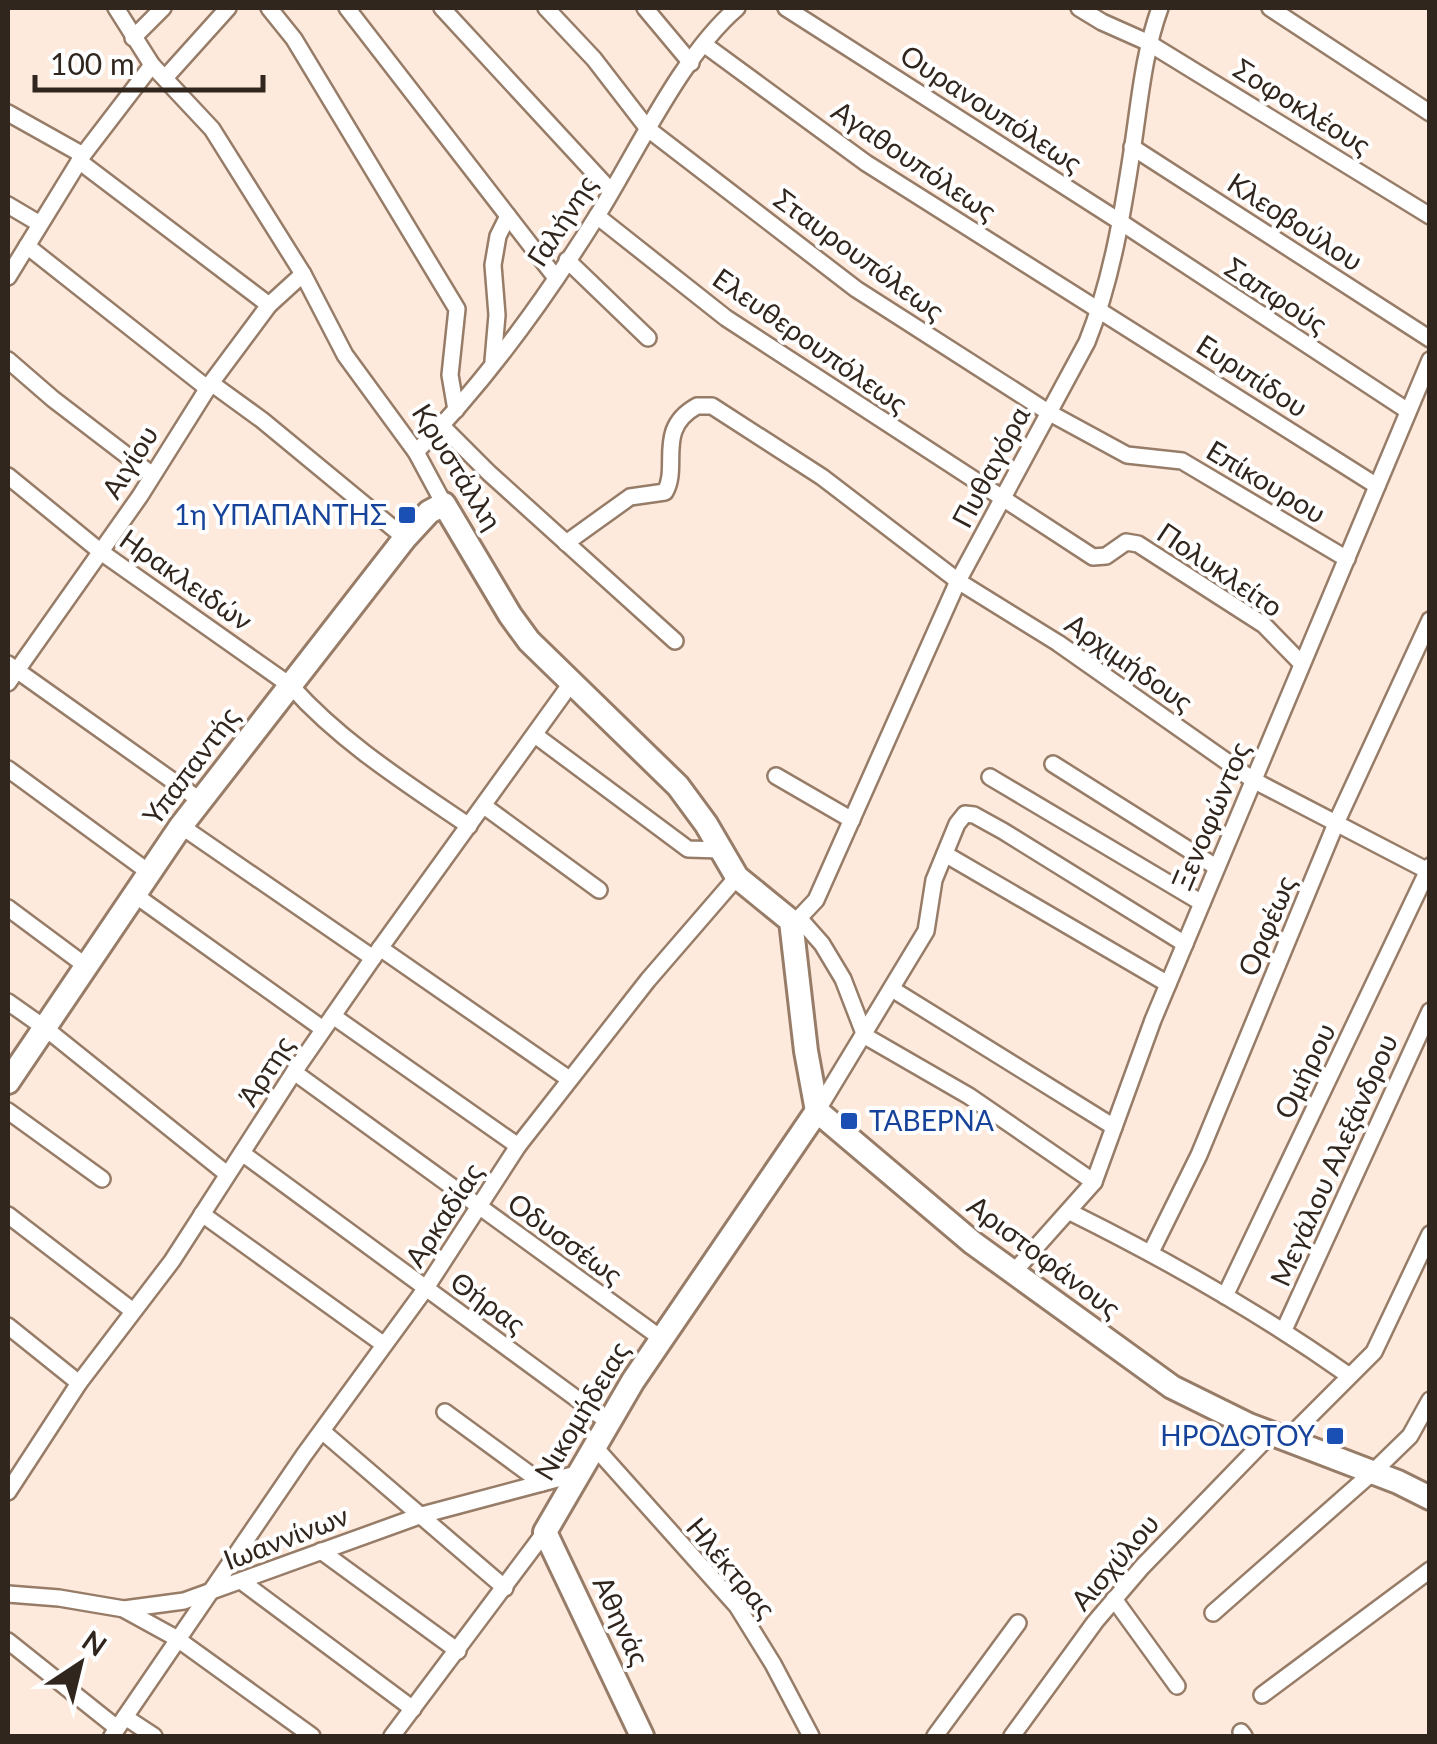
<svg xmlns="http://www.w3.org/2000/svg" width="1437" height="1744" viewBox="0 0 1437 1744" font-family="Lato,sans-serif">
<style>
.lines{fill:none;stroke-linecap:round;stroke-linejoin:round}
.street-casing{stroke:#977c68;stroke-width:20}
.secondary-casing{stroke:#977c68;stroke-width:28}
.street{stroke:#fff;stroke-width:15}
.secondary{stroke:#fff;stroke-width:22}
.transit-dot{fill:#1a4fb4;stroke:#fff;stroke-width:4}
.labels{text-anchor:middle;stroke-width:8;stroke-linejoin:round;paint-order:stroke}
.street-label{font-size:28px;fill:#31261e;stroke:#fff}
.transit-label{font-size:28px;fill:#164399;stroke:#fff;text-anchor:end}
</style>
<rect width="100%" height="100%" fill="#fdeadd"/>
<g class="lines">
<g class="street-casing">
<g id="street">
<polyline points="116,8 152,65 212,129 303,274 345,355 416,452 444,504"/>
<polyline points="269,8 294,39 457,309 450,375 456,410"/>
<polyline points="347,8 556,278"/>
<polyline points="442,8 611,191"/>
<polyline points="546,8 594,59 648,129 856,289 1048,412 1127,455 1182,461 1347,559"/>
<polyline points="645,8 691,63"/>
<polyline points="786,8 1119,221 1408,411"/>
<polyline points="1079,8 1102,22 1147,42 1430,216"/>
<polyline points="1270,8 1430,113"/>
<polyline points="133,38 163,8"/>
<polyline points="705,45 866,163 1377,486"/>
<polyline points="165,78 228,8"/>
<polyline points="8,113 83,155"/>
<polyline points="1132,147 1430,339"/>
<polyline points="79,161 269,305"/>
<polyline points="8,205 40,224"/>
<polyline points="597,216 726,318 1093,557 1106,556 1126,542 1138,544 1264,625 1302,664"/>
<polyline points="27,246 207,388"/>
<polyline points="567,260 648,338"/>
<polyline points="8,277 83,155 152,65"/>
<polyline points="8,360 53,399 151,474"/>
<polyline points="493,361 497,315 493,265 498,236 508,216"/>
<polyline points="211,383 262,420 405,538"/>
<polyline points="442,426 489,473 675,641"/>
<path d="M416,452C483,385 547,296 597,216C637,152 681,56 737,8"/>
<path d="M8,476L101,552L291,686C342,743 406,783 469,826"/>
<path d="M566,543L630,497L665,492C680,466 655,429 697,406H712L822,477L958,581L1058,643L1253,780L1430,872"/>
<polyline points="8,664 201,801"/>
<polyline points="8,683 140,496 211,383 269,305 303,274"/>
<polyline points="535,735 688,849 721,850"/>
<polyline points="1053,764 1216,867"/>
<polyline points="8,769 150,873"/>
<polyline points="776,776 852,820"/>
<polyline points="990,777 1202,903"/>
<polyline points="484,806 599,890"/>
<polyline points="181,826 373,958"/>
<polyline points="945,854 1168,984"/>
<polyline points="135,895 323,1029"/>
<polyline points="8,908 86,966"/>
<polyline points="799,918 822,944 843,979 865,1036 969,1096 1094,1182"/>
<path d="M791,921L799,918L816,900L958,581L1087,342C1112,280 1123,211 1133,145C1140,98 1144,52 1160,8"/>
<polyline points="380,948 569,1079"/>
<polyline points="892,989 1114,1127"/>
<polyline points="8,1002 45,1028 227,1174"/>
<polyline points="333,1016 518,1146"/>
<polyline points="294,1072 662,1339"/>
<polyline points="8,1111 102,1179"/>
<polyline points="817,1111 926,931 934,880 957,824 965,814 974,815 1003,831 1185,944"/>
<polyline points="242,1153 607,1421"/>
<path d="M1070,1212C1167,1260 1260,1313 1348,1375"/>
<polyline points="202,1214 383,1344"/>
<polyline points="8,1215 133,1311"/>
<polyline points="1151,1252 1199,1155 1337,821 1430,620"/>
<polyline points="1012,1274 1094,1182 1153,1020 1430,360"/>
<polyline points="1225,1296 1430,866"/>
<polyline points="8,1326 79,1383"/>
<polyline points="1284,1330 1430,1011"/>
<polyline points="445,1412 542,1483"/>
<polyline points="322,1431 505,1588"/>
<polyline points="1286,1440 1374,1352 1430,1234"/>
<polyline points="593,1445 737,1606 773,1664 811,1736"/>
<polyline points="8,1492 79,1383 172,1261 294,1072 373,958 572,682"/>
<polyline points="321,1551 458,1651"/>
<polyline points="241,1581 413,1709"/>
<polyline points="8,1594 59,1598 124,1609 184,1601 422,1515 576,1474"/>
<polyline points="1114,1599 1177,1686"/>
<polyline points="125,1610 176,1638 312,1736"/>
<polyline points="1213,1613 1373,1472 1410,1436 1430,1400"/>
<polyline points="8,1641 117,1728"/>
<polyline points="1262,1695 1430,1570"/>
<polyline points="125,1717 154,1736"/>
<polyline points="1241,1732 1244,1736"/>
<polyline points="112,1736 304,1455 426,1288 518,1146 648,980 737,877"/>
<polyline points="392,1736 545,1532"/>
<polyline points="935,1736 1018,1623"/>
<polyline points="1012,1736 1095,1622 1142,1567 1271,1434"/>
</g>
</g>
<g class="secondary-casing">
<g id="secondary">
<polyline points="8,1082 181,826 405,538 429,512 444,504 510,615 529,641 678,786 706,824 737,877 791,921 806,1051 817,1111 973,1243 1172,1387 1249,1425 1398,1482 1430,1498"/>
<polyline points="642,1736 545,1532 633,1381 817,1111"/>
</g>
</g>
<use href="#street" class="street"/>
<use href="#secondary" class="secondary"/>
</g>
<g class="transit-dot">
<rect x="397" y="505" width="20" height="20" rx="5"/>
<rect x="839" y="1111" width="20" height="20" rx="5"/>
<rect x="1325" y="1426" width="20" height="20" rx="5"/>
</g>
<g class="labels">
<g class="street-label">
<text transform="translate(1302 107) rotate(32)" y="10">Σοφοκλέους</text>
<text transform="translate(991 109) rotate(33)" y="10">Ουρανουπόλεως</text>
<text transform="translate(914 161) rotate(34)" y="10">Αγαθουπόλεως</text>
<text transform="translate(562 221) rotate(-57)" y="10">Γαλήνης</text>
<text transform="translate(1295 222) rotate(33)" y="10">Κλεοβούλου</text>
<text transform="translate(859 255) rotate(36)" y="10">Σταυρουπόλεως</text>
<text transform="translate(1276 296) rotate(33)" y="10">Σαπφούς</text>
<text transform="translate(810 341) rotate(35)" y="10">Ελευθερουπόλεως</text>
<text transform="translate(1252 376) rotate(33)" y="10">Ευριπίδου</text>
<text transform="translate(130 462) rotate(-58)" y="10">Αιγίου</text>
<text transform="translate(457 467) rotate(58)" y="10">Κρυστάλλη</text>
<text transform="translate(991 467) rotate(-62)" y="10">Πυθαγόρα</text>
<text transform="translate(1266 482) rotate(31)" y="10">Επίκουρου</text>
<text transform="translate(1220 570) rotate(34)" y="10">Πολυκλείτο</text>
<text transform="translate(186 580) rotate(35)" y="10">Ηρακλειδών</text>
<text transform="translate(1129 663) rotate(35)" y="10">Αρχιμήδους</text>
<text transform="translate(191 766) rotate(-53)" y="10">Υπαπαντής</text>
<text transform="translate(1211 816) rotate(-67)" y="10">Ξενοφώντος</text>
<text transform="translate(1267 926) rotate(-67)" y="10">Ορφέως</text>
<text transform="translate(266 1071) rotate(-57)" y="10">Άρτης</text>
<text transform="translate(1305 1071) rotate(-64)" y="10">Ομήρου</text>
<text transform="translate(1334 1160) rotate(-66)" y="10">Μεγάλου Αλεξάνδρου</text>
<text transform="translate(444 1215) rotate(-57)" y="10">Αρκαδίας</text>
<text transform="translate(565 1239) rotate(36)" y="10">Οδυσσέως</text>
<text transform="translate(1044 1257) rotate(37)" y="10">Αριστοφάνους</text>
<text transform="translate(488 1303) rotate(36)" y="10">Θήρας</text>
<text transform="translate(582 1411) rotate(-59)" y="10">Νικομήδειας</text>
<text transform="translate(286 1538) rotate(-21)" y="10">Ιωαννίνων</text>
<text transform="translate(1115 1562) rotate(-49)" y="10">Αισχύλου</text>
<text transform="translate(731 1568) rotate(50)" y="10">Ηλέκτρας</text>
<text transform="translate(621 1621) rotate(65)" y="10">Αθηνάς</text>
</g>
<g class="transit-label">
<text x="387" y="525">1η ΥΠΑΠΑΝΤΗΣ</text>
<text x="869" y="1131" text-anchor="start">ΤΑΒΕΡΝΑ</text>
<text x="1315" y="1446">ΗΡΟΔΟΤΟΥ</text>
</g>
</g>
<rect width="1437" height="1744" fill="none" stroke="#31261e" stroke-width="20"/>
<g transform="translate(80 1664) rotate(35)" stroke="#ffffff" stroke-width="8" paint-order="stroke">
<path d="M0-8L18 38L0 25L-18 38Z" fill="#31261e"/>
<text y="-15" font-size="28" font-weight="bold" text-anchor="middle" fill="#31261e">N</text>
</g>
<path d="M35 75v15h228v-15" fill="none" stroke="#31261e" stroke-width="5"/>
<text x="50" y="75" font-size="30" fill="#31261e" stroke="#ffffff" stroke-width="8" paint-order="stroke">100 m</text>
</svg>
